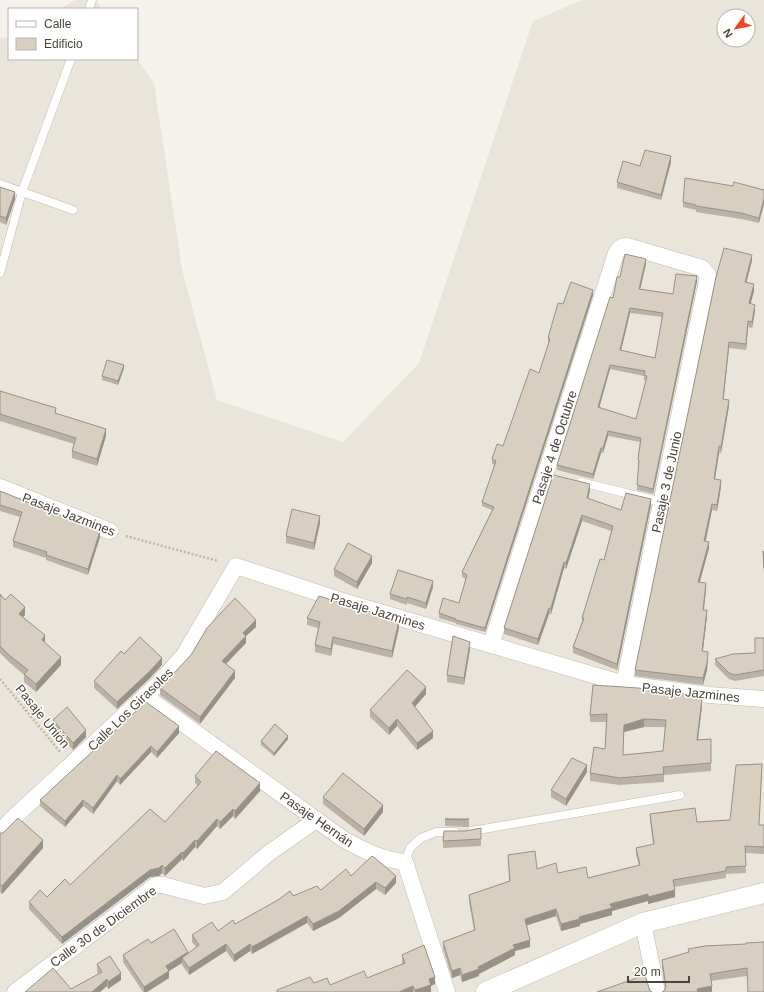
<svg xmlns="http://www.w3.org/2000/svg" width="764" height="992" viewBox="0 0 764 992" font-family="Helvetica,sans-serif">
<style>
.residential{fill:#eae5da;fill-rule:evenodd}
.lines{fill:none;stroke-linecap:round;stroke-linejoin:round}
.service-casing{stroke:#c2bbae;stroke-width:9}
.minor-casing{stroke:#c2bbae;stroke-width:17}
.tertiary-casing{stroke:#c2bbae;stroke-width:21}
.path{stroke:#c4b79f;stroke-width:2.5;stroke-dasharray:2 2;stroke-linecap:butt}
.service{stroke:#fff;stroke-width:8}
.minor{stroke:#fff;stroke-width:16}
.tertiary{stroke:#fff;stroke-width:20}
.wall{fill:#bab2a6;fill-rule:evenodd}
.shaded-wall{fill:#979187}
.building{fill:#d8cfc1;stroke:#979187;fill-rule:evenodd}
.labels{text-anchor:middle;stroke-width:3;stroke-linejoin:round;paint-order:stroke}
.street-label{font-size:13px;fill:#4b4439;stroke:#fff}
</style>
<rect width="100%" height="100%" fill="#f6f3ec"/>
<g class="residential">
<polygon points="75,0 96,0 102,9 60,9"/>
<path d="M582,0H764V992H0V38L9,37V59H137L154,83L182,269L217,400L343,442L419,363L533,21ZM724,16H748V40H724Z"/>
</g>
<g class="lines">
<g class="service-casing">
<g id="service">
<polyline points="89,9 92,0"/>
<polyline points="0,184 73,210"/>
<polyline points="0,273 22,192 71,59"/>
<polyline points="581,482 662,502"/>
<polyline points="472,831 680,795"/>
<polyline points="405,862 410,848 421,838 436,832 455,832"/>
</g>
</g>
<g class="minor-casing">
<g id="minor">
<polyline points="0,487 110,531"/>
<path d="M491,645L616,253C619,248 621,246 627,246L702,268L708,275L624,684"/>
<path d="M145,696L343,839C365,851 380,859 405,862L447,992"/>
<polyline points="0,832 11,820 156,686 184,655 236,566 349,603 624,684 709,695 764,699"/>
<polyline points="643,923 657,992"/>
<polyline points="15,992 156,885 163,885 204,896 223,892 269,853 316,820"/>
</g>
</g>
<g class="tertiary-casing">
<polyline id="tertiary" points="486,992 643,923 764,893"/>
</g>
<g class="path">
<polyline points="126,536 218,561"/>
<polyline points="0,679 60,752"/>
</g>
<use href="#service" class="service"/>
<use href="#minor" class="minor"/>
<use href="#tertiary" class="tertiary"/>
</g>
<g class="wall">
<polygon points="671,162 661,200 617,188 617,182 640,166"/>
<polygon points="733,186 764,190 759,223 741,219 696,212 696,210 683,207 683,202"/>
<polygon points="0,187 15,199 6,225 0,222"/>
<polygon points="752,261 746,282 754,291 750,304 755,311 752,328 748,327 746,350 729,348 723,399 729,406 721,453 719,453 715,479 721,487 717,511 712,510 706,541 709,548 700,582 706,589 704,610 707,616 703,651 708,658 707,670 703,685 635,676 635,670"/>
<path d="M646,264L640,289L673,294L697,281L653,494L637,490L639,464H638V459L640,442L608,436L603,453H601L593,479L557,470V465L620,277ZM630,313L662,317L655,358L621,350ZM610,369L644,376V380L646,381L636,419L599,408Z"/>
<polygon points="593,295 485,632 456,624 456,623 439,618 439,613 459,603 466,579 462,577 462,572 492,510 482,506 482,502 495,465 492,464 492,459 503,446 539,373 549,343 548,342 548,338 563,304"/>
<polygon points="124,368 118,385 102,380 102,376"/>
<polygon points="0,391 56,413 106,436 97,466 72,458 72,451 74,444 0,421"/>
<polygon points="590,490 588,499 621,510 651,505 617,670 573,653 573,647 582,622 582,618 604,560 611,531 582,521 566,569 564,568 551,614 549,614 538,645 504,634 504,628"/>
<polygon points="0,491 100,537 88,575 46,560 46,558 13,547 13,541 20,517 0,511"/>
<polygon points="320,523 314,550 286,543 286,536"/>
<polygon points="763,551 764,552 764,575 763,559"/>
<polygon points="372,563 357,589 334,576 334,569"/>
<polygon points="433,587 426,609 407,603 407,605 390,599 390,594"/>
<polygon points="0,594 5,600 25,615 23,617 45,643 61,665 36,692 24,682 24,675 9,662 0,653"/>
<polygon points="307,618 399,628 392,658 333,644 331,656 315,652 315,645 318,628 307,625"/>
<polygon points="256,627 246,636 246,643 226,664 235,678 200,724 160,695 160,688"/>
<polygon points="764,638 764,676 735,681 729,679 715,665 715,659 755,653"/>
<polygon points="470,649 464,685 447,682 447,675"/>
<polygon points="162,665 149,679 117,709 94,688 94,681"/>
<polygon points="426,694 415,707 433,738 417,750 397,726 389,735 370,717 370,710"/>
<path d="M699,699L702,706L698,740L711,739V771L664,775V782L620,785L590,781V773L605,749L606,722H590V715ZM644,727H665L663,751L623,755L624,732Z"/>
<polygon points="53,720 86,737 73,750 53,727"/>
<polygon points="179,733 157,758 151,752 120,785 117,781 93,814 83,806 65,827 40,806 40,800"/>
<polygon points="288,739 274,756 261,745 261,741"/>
<polygon points="762,771 759,825 764,825 764,854 745,853 746,873 726,874 726,878 674,887 675,897 648,904 648,901 612,911 612,915 580,924 580,926 561,931 556,916 527,925 530,947 515,951 515,955 479,974 479,976 462,982 460,975 452,978 443,949 443,942 474,930 469,902 469,895 509,881 508,855 537,869 588,878 639,865 636,855 636,848 653,844 650,821 650,814 697,822 730,820"/>
<polygon points="587,772 566,806 551,797 551,790"/>
<polygon points="195,776 260,791 235,819 233,816 220,829 217,826 197,849 195,847 183,861 182,859 165,876 162,873 159,876 150,877 62,944 29,909 29,902 47,897 70,885 165,822 198,786 195,783"/>
<polygon points="323,797 383,812 364,836 323,804"/>
<polygon points="445,819 469,819 469,827 464,827 445,826"/>
<polygon points="481,828 481,846 443,848 443,841 465,831"/>
<polygon points="0,833 43,848 2,894 0,892"/>
<polygon points="351,876 396,883 385,895 376,889 339,918 313,931 307,923 252,954 250,951 234,962 226,951 189,975 182,965 182,963 169,971 169,978 147,992 143,992 123,962 123,955 151,943 188,953 196,947 192,942 192,935 218,931 235,924 293,896 321,890"/>
<polygon points="746,944 747,976 711,981 712,992 664,991 665,989 662,967 662,960 688,952 688,949"/>
<polygon points="402,955 435,984 431,986 431,992 277,992 277,990 314,983 330,985 367,978 402,964"/>
<polygon points="97,964 121,980 108,989 107,986 100,992 25,992 71,989 98,974 97,971"/>
</g>
<g class="shaded-wall">
<polygon points="671,156 671,162 661,200 661,195"/>
<polygon points="15,192 15,199 6,225 6,218"/>
<polygon points="764,199 764,204 759,223 759,218"/>
<polygon points="752,255 752,261 745,288 745,282"/>
<polygon points="646,259 646,264 639,294 639,289"/>
<polygon points="697,276 697,281 653,494 653,489"/>
<polygon points="754,284 754,291 749,310 749,303"/>
<polygon points="593,290 593,295 485,632 485,628"/>
<polygon points="755,305 755,311 752,328 752,322"/>
<polygon points="630,308 630,313 620,355 620,350"/>
<polygon points="748,321 748,327 746,350 746,344"/>
<polygon points="729,342 729,348 723,405 723,399"/>
<polygon points="124,365 124,368 118,385 118,381"/>
<polygon points="610,365 610,369 598,412 598,407"/>
<polygon points="729,400 729,406 721,453 721,447"/>
<polygon points="106,429 106,436 97,466 97,459"/>
<polygon points="608,431 608,436 603,453 603,448"/>
<polygon points="719,446 719,453 714,485 714,479"/>
<polygon points="601,448 601,453 593,479 593,474"/>
<polygon points="721,480 721,487 717,511 717,505"/>
<polygon points="590,484 590,490 587,504 587,498"/>
<polygon points="651,499 651,505 617,670 617,664"/>
<polygon points="712,504 712,510 704,547 704,541"/>
<polygon points="582,515 582,521 566,569 566,563"/>
<polygon points="320,516 320,523 314,550 314,543"/>
<polygon points="100,531 100,537 88,575 88,569"/>
<polygon points="709,542 709,548 698,588 698,582"/>
<polygon points="372,556 372,563 357,589 357,582"/>
<polygon points="564,562 564,568 551,614 551,608"/>
<polygon points="433,581 433,587 426,609 426,603"/>
<polygon points="706,583 706,589 703,616 703,610"/>
<polygon points="25,607 25,615 19,621 19,614"/>
<polygon points="549,608 549,614 538,645 538,639"/>
<polygon points="707,610 707,616 702,657 702,651"/>
<polygon points="256,620 256,627 243,639 243,633"/>
<polygon points="399,621 399,628 392,658 392,651"/>
<polygon points="45,635 45,643 42,640"/>
<polygon points="246,636 246,643 222,668 222,661"/>
<polygon points="333,637 333,644 331,656 331,649"/>
<polygon points="470,642 470,649 464,685 464,678"/>
<polygon points="708,652 707,670 703,685 703,678"/>
<polygon points="61,657 61,665 36,692 36,684"/>
<polygon points="162,658 162,665 149,679 117,709 117,702"/>
<polygon points="235,671 235,678 200,724 200,717"/>
<polygon points="426,687 426,694 412,710 412,703"/>
<polygon points="702,699 702,706 697,747 697,740"/>
<polygon points="397,719 397,726 389,735 389,728"/>
<polygon points="644,719 644,727 624,732 624,725"/>
<polygon points="179,726 179,733 157,758 157,752"/>
<polygon points="86,730 86,737 73,750 73,743"/>
<polygon points="433,731 433,738 417,750 417,743"/>
<polygon points="288,736 288,739 274,756 274,753"/>
<polygon points="151,746 151,752 120,785 120,779"/>
<polygon points="587,765 587,772 566,806 566,799"/>
<polygon points="117,775 117,781 93,814 93,808"/>
<polygon points="260,783 260,791 235,819 235,811"/>
<polygon points="83,800 83,806 65,827 65,821"/>
<polygon points="383,805 383,812 364,836 364,829"/>
<polygon points="233,809 233,816 220,829 220,822"/>
<polygon points="217,819 217,826 197,849 197,841"/>
<polygon points="43,840 43,848 2,894 2,886"/>
<polygon points="195,840 195,847 183,861 183,853"/>
<polygon points="182,852 182,859 165,876 165,868"/>
<polygon points="162,865 162,873 159,876 150,877 62,944 62,937 150,870"/>
<polygon points="396,876 396,883 385,895 385,888"/>
<polygon points="376,882 376,889 339,918 313,931 313,924"/>
<polygon points="675,890 675,897 648,904 648,897"/>
<polygon points="648,894 648,901 612,911 612,915 580,924 580,926 561,931 561,924 610,904"/>
<polygon points="556,909 556,916 525,926 525,919"/>
<polygon points="307,916 307,923 252,954 252,947"/>
<polygon points="530,940 530,947 515,951 515,955 479,974 479,976 462,982 462,975 478,967 513,945"/>
<polygon points="226,944 226,951 189,975 189,968"/>
<polygon points="250,944 250,951 234,962 234,955"/>
<polygon points="188,952 188,959 182,958 182,963 169,971 169,978 147,992 144,992 144,987 166,966"/>
<polygon points="460,968 460,975 452,978 452,971"/>
<polygon points="121,973 121,980 108,989 108,982"/>
<polygon points="435,977 435,984 431,986 431,992 415,992 415,990 429,979"/>
<polygon points="107,979 107,986 100,992 92,992"/>
<polygon points="413,986 413,992 399,992"/>
<polygon points="712,986 712,992 697,992 697,989"/>
</g>
<g class="building">
<polygon points="645,150 671,156 661,195 617,182 623,161 640,166"/>
<polygon points="685,178 733,186 734,182 764,190 764,199 759,218 741,213 696,206 696,205 683,202"/>
<polygon points="0,187 15,192 6,218 0,216"/>
<polygon points="724,248 752,255 745,282 754,284 749,303 755,305 752,322 748,321 746,344 729,342 723,399 729,400 721,447 719,446 714,479 721,480 717,505 712,504 704,541 709,542 698,582 706,583 703,610 707,610 702,651 708,652 707,663 703,678 635,670 716,277"/>
<path d="M625,254L646,259L639,289L673,294L676,274L697,276L653,489L637,485L639,460L638,459L641,438L608,431L603,448H601L593,474L557,465L610,297L613,298L617,277H620ZM630,308L663,313L655,358L620,350ZM610,365L645,371L644,375L647,376L636,419L598,407Z"/>
<polygon points="571,282 593,290 485,628 456,620 456,619 439,613 443,598 459,603 467,575 462,572 494,507 482,502 496,461 492,459 497,444 503,446 530,369 539,373 550,339 548,338 558,303 563,304"/>
<polygon points="107,360 124,365 118,381 102,376"/>
<polygon points="0,391 56,408 55,413 106,429 97,459 72,451 76,438 0,414"/>
<polygon points="553,475 590,484 587,498 621,510 626,493 651,499 617,664 573,647 584,618 582,618 600,559 604,560 613,526 582,515 566,563 564,562 551,608 549,608 538,639 504,628"/>
<polygon points="0,491 100,531 88,569 46,555 47,552 13,541 22,512 0,505"/>
<polygon points="292,509 320,516 314,543 286,536"/>
<polygon points="348,543 372,556 357,582 334,569"/>
<polygon points="763,551 764,552 764,568"/>
<polygon points="398,570 433,581 426,603 407,597 407,599 390,594"/>
<polygon points="0,594 5,600 11,594 25,607 19,614 45,635 42,640 61,657 36,684 24,674 28,670 9,655 0,646"/>
<polygon points="319,596 399,621 392,651 333,637 331,649 315,645 320,622 307,618"/>
<polygon points="235,598 256,620 243,633 246,636 222,661 235,671 200,717 160,688 191,655 207,628"/>
<polygon points="453,636 470,642 464,678 447,675"/>
<polygon points="140,637 162,658 149,672 117,702 94,681 121,651 124,654"/>
<polygon points="755,638 764,638 764,670 735,675 729,673 715,659 733,654 755,653"/>
<polygon points="407,670 426,687 412,703 433,731 417,743 397,719 389,728 370,710"/>
<path d="M593,685L638,688L699,696L698,699H702L697,740L711,739V763L663,767L664,774L620,778L590,773L594,747L605,749L607,714L590,715ZM644,719L666,720L663,751L623,755L624,725Z"/>
<polygon points="146,702 179,726 157,752 151,746 120,779 117,775 93,808 83,800 65,821 40,800"/>
<polygon points="67,707 86,730 73,743 53,720"/>
<polygon points="275,724 288,736 274,753 261,741"/>
<polygon points="216,751 260,783 235,811 233,809 220,822 217,819 197,841 195,840 183,853 182,852 165,868 162,865 159,868 150,870 62,937 29,902 40,890 47,897 65,879 70,885 150,809 165,822 201,782 195,776"/>
<polygon points="572,758 587,765 566,799 551,790"/>
<polygon points="762,764 759,825 764,825 764,847 745,846 746,866 726,867 726,871 673,880 675,890 648,897 648,894 610,904 612,908 579,917 580,919 561,924 556,909 525,919 530,940 513,945 515,948 478,967 479,969 462,975 460,968 452,971 443,942 475,930 469,895 510,881 508,855 535,851 537,869 556,863 558,873 586,867 588,878 640,865 636,848 654,844 650,814 695,808 697,822 730,820 736,765"/>
<polygon points="343,773 383,805 364,829 323,797"/>
<polygon points="18,818 43,840 2,886 0,884 0,833 3,833"/>
<polygon points="445,819 469,819 464,820"/>
<polygon points="481,828 481,839 443,841 444,831 465,831"/>
<polygon points="372,856 375,858 396,876 385,888 376,882 339,911 313,924 307,916 252,947 250,944 234,955 226,944 189,968 182,958 199,945 192,935 212,922 218,931 233,920 235,924 278,900 290,891 293,896 317,886 321,890 346,869 351,876"/>
<polygon points="174,929 188,952 166,966 169,971 144,987 123,955 148,939 151,943"/>
<polygon points="764,942 764,992 748,992 747,968 710,974 712,986 697,989 698,992 662,992 664,991 666,987 662,960 689,952 688,949 705,946 746,944 746,943"/>
<polygon points="424,945 435,977 429,979 431,985 415,990 413,986 399,992 277,992 277,990 310,977 314,983 327,978 330,985 364,971 367,978 405,963 402,955"/>
<polygon points="110,956 121,973 108,982 107,979 92,992 25,992 53,968 71,989 102,972 97,964"/>
<polygon points="645,975 650,991 652,992 597,992"/>
</g>
<g class="labels">
<g class="street-label">
<text transform="translate(554 447) rotate(-72)" y="5">Pasaje 4 de Octubre</text>
<text transform="translate(666 482) rotate(-78)" y="5">Pasaje 3 de Junio</text>
<text transform="translate(69 514) rotate(21)" y="5">Pasaje Jazmines</text>
<text transform="translate(378 611) rotate(17)" y="5">Pasaje Jazmines</text>
<text transform="translate(691 692) rotate(6)" y="5">Pasaje Jazmines</text>
<text transform="translate(130 709) rotate(-44)" y="5">Calle Los Girasoles</text>
<text transform="translate(43 716) rotate(51)" y="5">Pasaje Unión</text>
<text transform="translate(317 819) rotate(35)" y="5">Pasaje Hernán</text>
<text transform="translate(103 926) rotate(-36)" y="5">Calle 30 de Diciembre</text>
</g>
</g>
<rect x="8" y="8" width="130" height="52" fill="#ffffff" stroke="#b7b4b0"/>
<rect x="16" y="21" width="20" height="6" fill="#ffffff" stroke="#b7b4b0"/>
<text x="44" y="28" font-size="12" fill="#4b4439">Calle</text>
<rect x="16" y="38" width="20" height="12" fill="#d8cfc1" stroke="#b7b4b0"/>
<text x="44" y="48" font-size="12" fill="#4b4439">Edificio</text>
<g transform="translate(736 28) rotate(237)"><circle r="19" fill="#ffffff" stroke="#b7b4b0"/>
<path d="M0-3L7 15L0 10L-7 15Z" fill="#fc3f1d"/>
<text y="-6" font-size="11" font-weight="bold" text-anchor="middle" fill="#4b4439">N</text>
</g>
<path d="M628 976v6h61v-6" fill="none" stroke="#4b4439" stroke-width="2"/>
<text x="634" y="976" font-size="12" fill="#4b4439" stroke="#ffffff" stroke-width="3" paint-order="stroke">20 m</text>
</svg>
